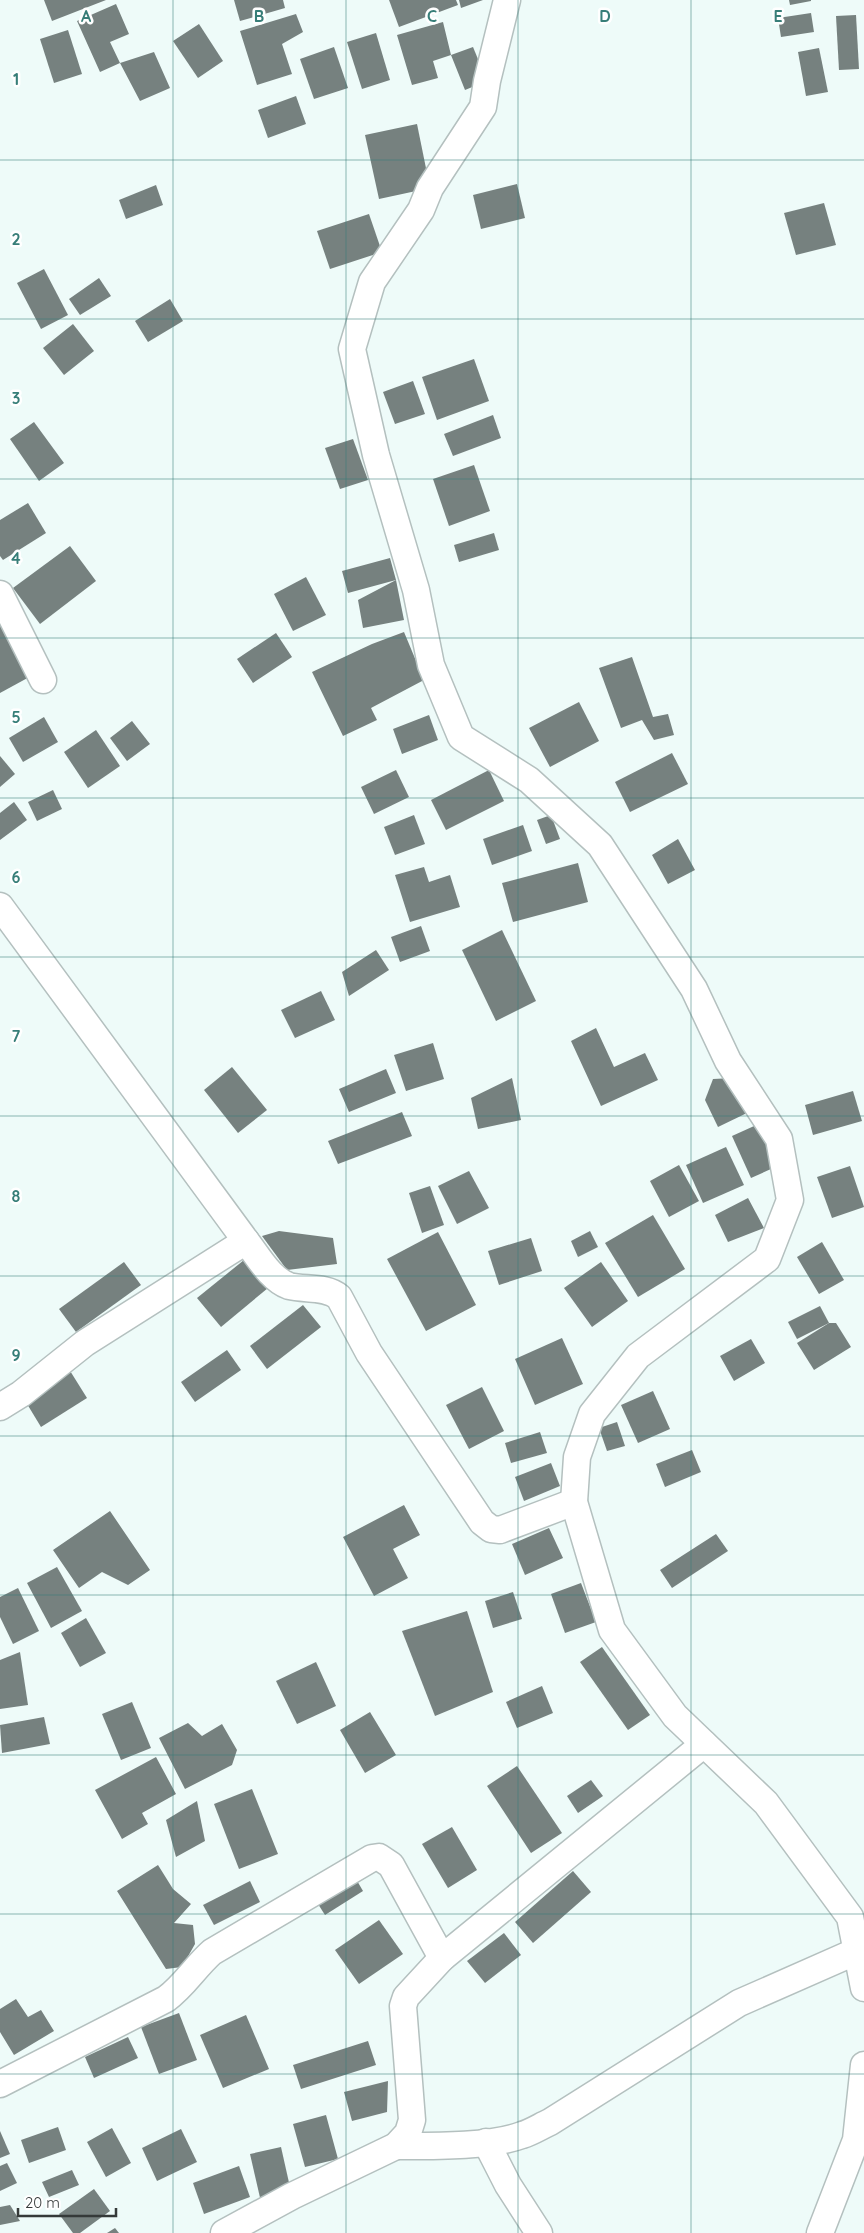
<svg xmlns="http://www.w3.org/2000/svg" width="864" height="2233" viewBox="0 0 864 2233" font-family="Quicksand,sans-serif">
<style>
.building{fill:#76817f}
.lines{fill:none;stroke-linecap:round;stroke-linejoin:round}
.street-casing{stroke:#b4c0bf;stroke-width:29}
.street{stroke:#fff;stroke-width:26}
.grid{fill:none;stroke:#377e78;stroke-width:1;stroke-opacity:0.55}
.grid-label{font-size:16px;text-anchor:middle;font-weight:bold;fill:#377e78;stroke:#fff;stroke-width:5;stroke-linejoin:round;paint-order:stroke}
</style>
<rect width="100%" height="100%" fill="#eefbf9"/>
<g class="building">
<polygon points="44,0 106,0 52,21"/>
<polygon points="234,0 283,0 285,8 240,21"/>
<polygon points="389,0 456,0 458,5 399,27"/>
<polygon points="459,0 483,0 461,8"/>
<polygon points="789,0 811,0 811,1 790,5"/>
<polygon points="116,4 129,34 110,42 120,63 154,52 170,88 140,101 120,63 100,72 77,21"/>
<polygon points="811,13 814,32 781,37 778,18"/>
<polygon points="296,14 303,32 282,44 292,74 257,85 240,31"/>
<polygon points="856,15 859,69 839,70 836,16"/>
<polygon points="443,22 451,55 433,61 438,78 412,85 397,35"/>
<polygon points="199,24 223,61 198,78 173,41"/>
<polygon points="68,30 82,74 54,83 40,39"/>
<polygon points="376,33 390,80 362,89 347,42"/>
<polygon points="334,47 348,88 314,99 300,59"/>
<polygon points="473,47 487,81 465,90 451,55"/>
<polygon points="819,48 828,92 806,96 798,52"/>
<polygon points="296,96 306,124 268,138 258,110"/>
<polygon points="417,124 430,188 379,199 365,135"/>
<polygon points="517,184 525,218 481,229 473,195"/>
<polygon points="156,185 163,205 126,219 119,200"/>
<polygon points="824,203 836,245 796,255 784,213"/>
<polygon points="369,214 382,252 330,269 317,231"/>
<polygon points="44,269 68,315 41,329 17,283"/>
<polygon points="99,278 111,296 80,315 69,299"/>
<polygon points="170,299 183,321 148,342 135,321"/>
<polygon points="73,324 94,351 64,375 43,348"/>
<polygon points="474,359 489,401 437,420 422,377"/>
<polygon points="413,381 425,414 395,424 383,392"/>
<polygon points="493,415 501,438 453,456 444,434"/>
<polygon points="34,422 64,463 39,481 10,439"/>
<polygon points="353,439 368,480 340,489 325,448"/>
<polygon points="474,465 490,511 449,526 433,479"/>
<polygon points="28,503 46,533 3,560 0,556 0,520"/>
<polygon points="494,533 499,550 459,562 454,545"/>
<polygon points="70,546 96,581 40,624 13,588"/>
<polygon points="390,558 396,580 404,620 363,628 358,600 396,580 348,593 342,571"/>
<polygon points="306,577 326,615 293,631 274,594"/>
<polygon points="0,623 33,675 0,693"/>
<polygon points="404,632 424,680 371,708 377,720 343,736 312,672 372,644"/>
<polygon points="276,633 292,657 253,683 237,659"/>
<polygon points="632,657 653,717 668,714 674,735 654,740 642,720 621,728 599,668"/>
<polygon points="579,702 599,741 550,767 529,728"/>
<polygon points="429,715 438,740 402,754 393,729"/>
<polygon points="44,717 58,742 23,762 9,738"/>
<polygon points="132,721 150,744 127,761 110,738"/>
<polygon points="96,730 120,766 88,788 64,752"/>
<polygon points="672,753 688,784 630,812 615,782"/>
<polygon points="0,756 15,774 0,787"/>
<polygon points="396,770 409,797 374,814 361,787"/>
<polygon points="489,770 504,801 446,830 431,800"/>
<polygon points="53,790 62,809 37,821 28,802"/>
<polygon points="14,802 27,820 0,840 0,813"/>
<polygon points="414,815 425,844 395,855 384,827"/>
<polygon points="551,815 560,839 546,844 537,820"/>
<polygon points="523,825 532,851 492,865 483,839"/>
<polygon points="678,839 695,870 668,884 652,855"/>
<polygon points="578,863 588,902 513,922 502,883"/>
<polygon points="424,867 429,882 450,875 460,907 410,922 395,875"/>
<polygon points="421,926 430,951 400,962 391,937"/>
<polygon points="502,930 536,1001 496,1021 462,950"/>
<polygon points="376,950 389,970 349,996 342,972"/>
<polygon points="321,991 335,1020 295,1038 281,1010"/>
<polygon points="596,1028 614,1067 645,1053 658,1080 601,1106 571,1041"/>
<polygon points="433,1043 444,1079 406,1091 394,1055"/>
<polygon points="232,1067 267,1110 238,1133 204,1090"/>
<polygon points="386,1069 396,1093 349,1112 339,1089"/>
<polygon points="512,1078 521,1120 478,1129 471,1098"/>
<polygon points="733,1078 749,1112 718,1127 705,1100 713,1079"/>
<polygon points="853,1091 862,1121 813,1135 805,1105"/>
<polygon points="402,1112 412,1136 338,1164 328,1141"/>
<polygon points="763,1122 782,1164 751,1178 732,1136"/>
<polygon points="726,1147 744,1185 703,1203 686,1165"/>
<polygon points="679,1165 699,1201 669,1217 650,1181"/>
<polygon points="850,1166 864,1207 832,1218 817,1177"/>
<polygon points="469,1171 489,1208 457,1224 438,1186"/>
<polygon points="430,1186 444,1225 422,1233 409,1193"/>
<polygon points="748,1198 764,1228 728,1242 715,1215"/>
<polygon points="653,1215 685,1269 638,1297 605,1243"/>
<polygon points="279,1231 333,1238 337,1264 287,1270 262,1236"/>
<polygon points="590,1231 598,1247 578,1257 571,1241"/>
<polygon points="438,1232 476,1305 426,1331 387,1259"/>
<polygon points="531,1238 542,1271 499,1285 488,1251"/>
<polygon points="822,1242 844,1280 819,1294 797,1257"/>
<polygon points="244,1260 268,1288 221,1327 197,1298"/>
<polygon points="124,1262 141,1285 76,1332 59,1309"/>
<polygon points="601,1262 628,1301 592,1327 564,1288"/>
<polygon points="303,1305 321,1327 267,1369 250,1346"/>
<polygon points="820,1306 829,1323 797,1339 788,1322"/>
<polygon points="829,1323 836,1323 851,1347 814,1370 797,1343"/>
<polygon points="562,1338 583,1384 535,1405 515,1359"/>
<polygon points="751,1339 765,1363 734,1381 720,1356"/>
<polygon points="227,1350 241,1370 195,1402 181,1382"/>
<polygon points="67,1366 87,1398 41,1427 21,1394"/>
<polygon points="482,1387 504,1431 469,1449 446,1405"/>
<polygon points="653,1391 670,1429 638,1443 621,1405"/>
<polygon points="617,1422 625,1446 607,1451 599,1428"/>
<polygon points="540,1432 547,1453 511,1463 505,1443"/>
<polygon points="692,1450 701,1472 665,1487 656,1464"/>
<polygon points="551,1463 560,1486 524,1501 515,1477"/>
<polygon points="404,1505 420,1535 393,1549 408,1578 374,1596 343,1537"/>
<polygon points="110,1511 150,1570 128,1585 102,1572 79,1588 53,1550"/>
<polygon points="549,1528 563,1558 525,1575 512,1544"/>
<polygon points="716,1534 728,1551 672,1588 660,1570"/>
<polygon points="57,1567 82,1611 51,1628 27,1583"/>
<polygon points="581,1583 596,1622 565,1633 551,1594"/>
<polygon points="18,1588 39,1631 13,1644 0,1617 0,1597"/>
<polygon points="513,1592 522,1619 493,1628 485,1601"/>
<polygon points="467,1611 493,1692 435,1716 402,1631"/>
<polygon points="86,1618 106,1653 80,1667 61,1633"/>
<polygon points="602,1647 650,1715 628,1730 580,1662"/>
<polygon points="20,1652 28,1705 0,1709 0,1660"/>
<polygon points="316,1662 336,1706 297,1724 276,1681"/>
<polygon points="542,1686 553,1713 517,1728 506,1702"/>
<polygon points="132,1702 151,1748 121,1760 102,1714"/>
<polygon points="370,1712 396,1755 365,1773 340,1730"/>
<polygon points="44,1717 50,1744 2,1753 0,1725"/>
<polygon points="188,1723 202,1736 222,1724 237,1750 232,1765 185,1789 159,1738"/>
<polygon points="156,1757 176,1794 142,1813 148,1824 122,1839 95,1790"/>
<polygon points="517,1766 562,1833 531,1853 487,1786"/>
<polygon points="591,1780 603,1796 578,1813 567,1796"/>
<polygon points="252,1789 278,1854 239,1869 214,1804"/>
<polygon points="197,1801 205,1841 176,1857 166,1820"/>
<polygon points="452,1827 477,1870 448,1888 422,1844"/>
<polygon points="158,1865 173,1889 191,1904 174,1923 193,1925 195,1944 182,1967 166,1969 117,1891"/>
<polygon points="573,1871 591,1892 533,1943 515,1922"/>
<polygon points="356,1879 363,1891 325,1915 318,1904"/>
<polygon points="250,1881 260,1902 214,1925 203,1905"/>
<polygon points="379,1920 403,1954 359,1984 335,1950"/>
<polygon points="504,1933 521,1955 485,1983 467,1961"/>
<polygon points="16,1999 28,2017 41,2010 54,2031 14,2055 0,2032 0,2009"/>
<polygon points="179,2013 197,2060 159,2074 141,2027"/>
<polygon points="246,2015 269,2069 223,2088 200,2035"/>
<polygon points="128,2037 138,2058 94,2078 85,2057"/>
<polygon points="368,2041 376,2065 301,2089 293,2065"/>
<polygon points="388,2081 387,2112 352,2121 344,2092"/>
<polygon points="326,2115 338,2159 305,2167 293,2124"/>
<polygon points="58,2127 66,2150 29,2163 21,2140"/>
<polygon points="112,2128 131,2163 106,2177 87,2142"/>
<polygon points="181,2129 197,2162 157,2181 142,2148"/>
<polygon points="0,2131 10,2154 0,2158"/>
<polygon points="281,2147 292,2196 261,2202 250,2154"/>
<polygon points="7,2163 17,2183 0,2191 0,2166"/>
<polygon points="239,2166 250,2197 204,2214 193,2183"/>
<polygon points="72,2170 79,2185 49,2197 42,2182"/>
<polygon points="94,2189 110,2211 80,2233 73,2233 59,2214"/>
<polygon points="10,2205 20,2221 0,2225 0,2207"/>
<polygon points="115,2228 119,2233 107,2233"/>
</g>
<g class="lines">
<g class="street-casing">
<g id="street">
<polyline points="507,0 487,81 483,107 430,188 421,210 372,282 352,349 376,455 416,590 431,665 461,737 529,780 600,845 694,989 728,1061 779,1139 790,1200 767,1259 638,1356 592,1414 577,1457 574,1502 612,1630 675,1716 766,1803 850,1917 864,1988"/>
<polyline points="0,594 43,680"/>
<path d="M0,906L246,1241C258,1256 270,1279 289,1286C305,1290 326,1286 339,1297L369,1353L482,1522L491,1529L500,1530L574,1502"/>
<polyline points="0,1407 21,1394 85,1343 246,1241"/>
<path d="M0,2084L166,1999C184,1986 195,1967 212,1952L372,1858L379,1857L391,1865L442,1958"/>
<polyline points="486,2142 508,2185 539,2233"/>
<path d="M396,2146C431,2146 490,2147 522,2135C532,2132 541,2126 550,2122L739,2003L857,1951"/>
<polyline points="224,2233 292,2196 396,2146 408,2133 412,2120 403,2006 406,1997 442,1958 704,1744"/>
<polyline points="820,2233 856,2140 864,2065"/>
</g>
</g>
<use href="#street" class="street"/>
</g>
<path class="grid" d="M173,0V2233M346,0V2233M518,0V2233M691,0V2233M0,160H864M0,319H864M0,479H864M0,638H864M0,798H864M0,957H864M0,1116H864M0,1276H864M0,1436H864M0,1595H864M0,1755H864M0,1914H864M0,2074H864"/>
<g class="grid-label">
<text x="86" y="22">A</text>
<text x="259" y="22">B</text>
<text x="432" y="22">C</text>
<text x="605" y="22">D</text>
<text x="778" y="22">E</text>
<text x="16" y="85">1</text>
<text x="16" y="245">2</text>
<text x="16" y="404">3</text>
<text x="16" y="564">4</text>
<text x="16" y="723">5</text>
<text x="16" y="883">6</text>
<text x="16" y="1042">7</text>
<text x="16" y="1202">8</text>
<text x="16" y="1361">9</text>
</g>
<path d="M18 2208v8h98v-8" fill="none" stroke="#353a39" stroke-width="2.5"/>
<text x="25" y="2208" font-size="15" fill="#353a39" stroke="#ffffff" stroke-width="4" paint-order="stroke">20 m</text>
</svg>
